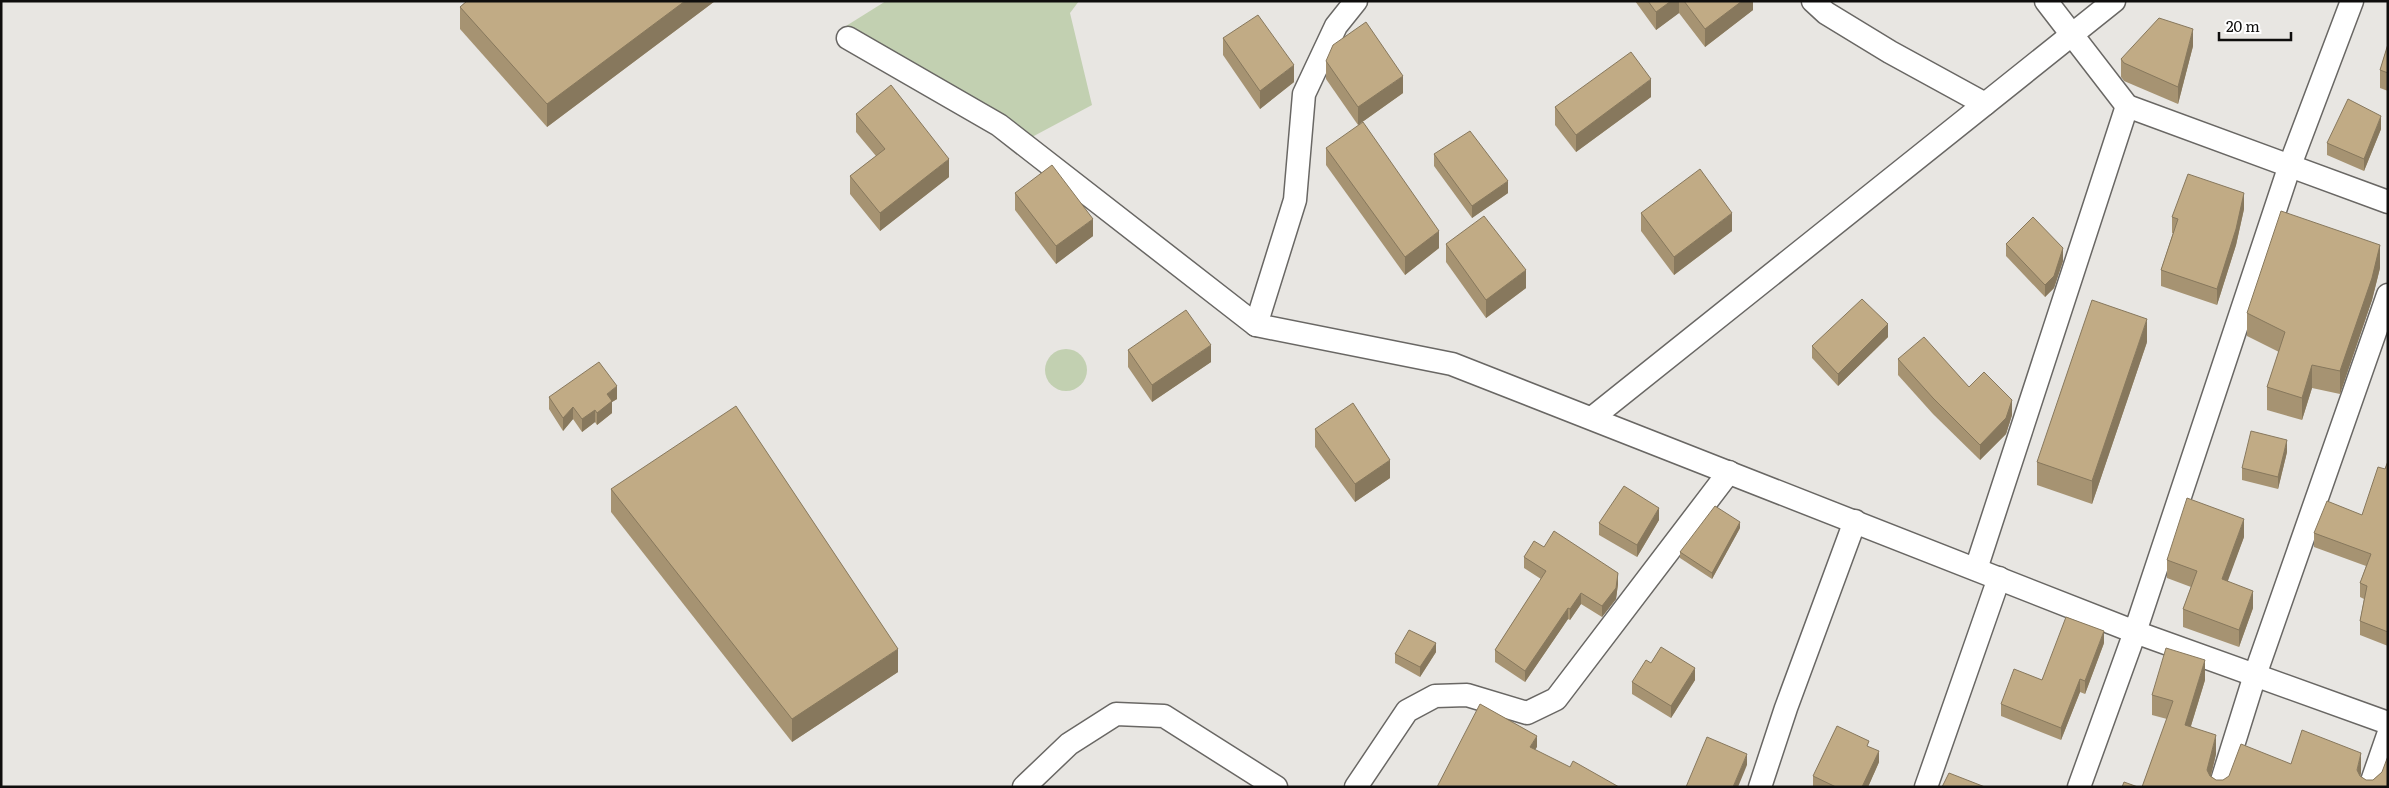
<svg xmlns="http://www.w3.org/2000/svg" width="2389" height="788" viewBox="0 0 2389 788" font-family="Literata,serif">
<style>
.green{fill:#c2d0b1}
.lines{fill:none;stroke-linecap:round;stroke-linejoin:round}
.street-casing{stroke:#696764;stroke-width:25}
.street{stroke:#fff;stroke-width:22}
.wall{fill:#a69372}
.shaded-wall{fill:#87785d}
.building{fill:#c1ab85;stroke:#87785d}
</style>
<rect width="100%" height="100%" fill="#e8e6e2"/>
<g class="green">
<polygon points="886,1 1079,1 1070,13 1092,105 1032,137 846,26"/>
<circle cx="1066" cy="370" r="21"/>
</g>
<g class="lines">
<g class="street-casing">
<g id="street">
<polyline points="1356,1 1336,26 1304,94 1295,200 1256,325 1452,364 2135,632 2290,165 2352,1"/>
<polyline points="1813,1 1826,13 1890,52 1985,104"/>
<polyline points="2046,1 2127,106 2388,202"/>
<polyline points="848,38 999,125 1256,325"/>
<polyline points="1592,418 2114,1"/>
<polyline points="1976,569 2127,106"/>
<polyline points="1024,787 1069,744 1116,714 1164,716 1276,787"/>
<polyline points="1356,787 1407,711 1435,696 1467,695 1527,713 1556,699 1729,472"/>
<polyline points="1760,787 1786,708 1855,521"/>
<polyline points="1926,787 1999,578"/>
<polyline points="2079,787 2135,632 2388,723"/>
<polyline points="2220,787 2255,675 2388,295"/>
<polyline points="2370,787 2388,735"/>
</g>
</g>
<use href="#street" class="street"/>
</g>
<g class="wall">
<polygon points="467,1 715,1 547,127 460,29 460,7"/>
<polygon points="1635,1 1753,1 1753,10 1705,47 1679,13 1656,30"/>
<polygon points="1223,38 1294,82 1260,109 1223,55"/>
<polygon points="2388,44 2388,91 2380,88 2380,70"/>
<polygon points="2193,46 2178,104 2124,81 2121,77 2121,59"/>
<polygon points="1326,61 1403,93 1358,125 1326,79"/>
<polygon points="1651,97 1576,152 1555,125 1555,107"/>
<polygon points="856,114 949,177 880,231 850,194 850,176 876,156 856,132"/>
<polygon points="2381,129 2364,171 2327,155 2327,143"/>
<polygon points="1326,148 1439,248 1405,275 1326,165"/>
<polygon points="1434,154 1508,193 1472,218 1434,166"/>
<polygon points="1015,193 1093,236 1056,264 1015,210"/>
<polygon points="2244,209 2236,245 2217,305 2161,286 2161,270 2173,233 2172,233 2172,217"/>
<polygon points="1641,213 1732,231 1674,275 1641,231"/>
<polygon points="1446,244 1526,288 1486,318 1446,262"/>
<polygon points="2006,244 2063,261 2054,288 2045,297 2006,256"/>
<polygon points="2380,268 2372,300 2340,394 2312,388 2302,420 2267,410 2267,387 2279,352 2247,336 2247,313"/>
<polygon points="1888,337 1838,386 1812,358 1812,346"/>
<polygon points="2147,342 2092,504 2037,485 2037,462"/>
<polygon points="1128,350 1211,362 1152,402 1128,367"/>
<polygon points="1898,359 1969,387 2012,415 2006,434 1980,460 1933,414 1898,375"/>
<polygon points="549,397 617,399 612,402 612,413 597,425 595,422 582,432 573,419 563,431 549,409"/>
<polygon points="1315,429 1390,478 1355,502 1315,447"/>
<polygon points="2287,452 2278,489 2242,480 2242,468"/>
<polygon points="2388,461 2388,646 2360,635 2360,621 2364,599 2360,597 2360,583 2366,566 2314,547 2314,533 2362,515 2385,469"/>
<polygon points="611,489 898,672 792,742 611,512"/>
<polygon points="1659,520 1637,557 1599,535 1599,523"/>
<polygon points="1740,528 1712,579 1680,558 1680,552"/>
<polygon points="2244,537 2227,581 2253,608 2239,647 2183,627 2183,609 2191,587 2167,578 2167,560"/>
<polygon points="1524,557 1618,584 1616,599 1602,617 1581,604 1570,620 1568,619 1525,682 1495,662 1495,650 1541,579 1524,568"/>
<polygon points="2104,643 2085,694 2080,692 2061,740 2001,716 2001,704"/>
<polygon points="1436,652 1420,677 1395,663 1395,654"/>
<polygon points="1651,663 1695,680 1671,718 1632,694 1632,682"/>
<polygon points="2205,680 2191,726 2216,754 2211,776 2216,780 2223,780 2291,764 2361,773 2360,776 2366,780 2373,780 2382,772 2388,787 2142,787 2167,719 2152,715 2152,695"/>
<polygon points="1879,762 1868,787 1813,787 1813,776"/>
</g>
<g class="shaded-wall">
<polygon points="685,1 715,1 547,127 547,104"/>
<polygon points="1671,1 1679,1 1679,13 1656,30 1656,12"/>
<polygon points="1742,1 1753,1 1753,10 1705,47 1705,29"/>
<polygon points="2193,29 2193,46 2178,104 2178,87"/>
<polygon points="1294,65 1294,82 1260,109 1260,91"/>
<polygon points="1403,76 1403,93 1358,125 1358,107"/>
<polygon points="1651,79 1651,97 1576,152 1576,135"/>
<polygon points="2381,116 2381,129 2364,171 2364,159"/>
<polygon points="949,159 949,177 880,231 880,213"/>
<polygon points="1508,181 1508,193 1472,218 1472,206"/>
<polygon points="2244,193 2244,209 2236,245 2217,305 2217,289"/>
<polygon points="1732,213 1732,231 1674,275 1674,257"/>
<polygon points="1093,219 1093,236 1056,264 1056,246"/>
<polygon points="1439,231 1439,248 1405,275 1405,257"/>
<polygon points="2380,245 2380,268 2372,300 2340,394 2340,371"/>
<polygon points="2063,248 2063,261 2054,288 2045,297 2045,285"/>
<polygon points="1526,270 1526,288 1486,318 1486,300"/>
<polygon points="2147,319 2147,342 2092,504 2092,481"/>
<polygon points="1888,324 1888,337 1838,386 1838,374"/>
<polygon points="1211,345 1211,362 1152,402 1152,385"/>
<polygon points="2312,365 2312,388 2302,420 2302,398"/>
<polygon points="617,386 617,399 612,402 612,413 597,425 597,413 607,394"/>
<polygon points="2012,400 2012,415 2006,434 1980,460 1980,445"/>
<polygon points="573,407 573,419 563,431 563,418"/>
<polygon points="595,410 595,422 582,432 582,419"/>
<polygon points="2287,440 2287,452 2278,489 2278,477"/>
<polygon points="1390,460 1390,478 1355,502 1355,484"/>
<polygon points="1659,508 1659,520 1637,557 1637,545"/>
<polygon points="2244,519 2244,537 2222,597 2222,579"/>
<polygon points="1740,522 1740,528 1712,579 1712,573"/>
<polygon points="1618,573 1618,584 1616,599 1602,617 1602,606"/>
<polygon points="2253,591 2253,608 2239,647 2239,630"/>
<polygon points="1581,593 1581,604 1570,620 1570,609"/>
<polygon points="1568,608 1568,619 1525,682 1525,671"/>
<polygon points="2104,631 2104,643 2085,694 2085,681"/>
<polygon points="1436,643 1436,652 1420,677 1420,667"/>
<polygon points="898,649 898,672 792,742 792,719"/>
<polygon points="2205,660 2205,680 2185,745 2185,725"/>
<polygon points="1695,668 1695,680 1671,718 1671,706"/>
<polygon points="2080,679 2080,692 2061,740 2061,728"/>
<polygon points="2216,735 2216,754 2208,787 2207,770"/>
<polygon points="1537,736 1537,747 1530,758 1530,747"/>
<polygon points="1879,751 1879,762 1868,787 1862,787"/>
<polygon points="2361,753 2361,773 2358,787 2357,770"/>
<polygon points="1747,754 1747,765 1738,787 1733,787"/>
</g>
<g class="building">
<polygon points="467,1 685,1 547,104 460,7"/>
<polygon points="1648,1 1671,1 1656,12"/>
<polygon points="1684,1 1742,1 1705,29"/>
<polygon points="1258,15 1294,65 1260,91 1223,38"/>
<polygon points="2159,18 2193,29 2178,87 2124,63 2121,59"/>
<polygon points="1366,22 1403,76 1358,107 1326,61 1333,45"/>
<polygon points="2388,44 2388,73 2380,70"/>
<polygon points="1631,52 1651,79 1576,135 1555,107"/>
<polygon points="891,85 949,159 880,213 850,176 885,149 856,114"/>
<polygon points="2348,99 2381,116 2364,159 2327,143"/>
<polygon points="1363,122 1439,231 1405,257 1326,148"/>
<polygon points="1470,131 1508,181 1472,206 1434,154"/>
<polygon points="1052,165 1093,219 1056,246 1015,193"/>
<polygon points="1700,169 1732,213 1674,257 1641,213"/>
<polygon points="2188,174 2244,193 2236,229 2217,289 2161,270 2178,219 2172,217"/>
<polygon points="2281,211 2380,245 2372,278 2340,371 2312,365 2302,398 2267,387 2285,332 2247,313"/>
<polygon points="1484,216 1526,270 1486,300 1446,244"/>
<polygon points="2033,217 2063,248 2054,276 2045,285 2006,244"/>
<polygon points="1862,299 1888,324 1838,374 1812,346"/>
<polygon points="2092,300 2147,319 2092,481 2037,462"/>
<polygon points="1186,310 1211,345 1152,385 1128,350"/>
<polygon points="1924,337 1969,387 1984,372 2012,400 2006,418 1980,445 1933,398 1898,359"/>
<polygon points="599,362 617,386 607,394 612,401 597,413 595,410 582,419 573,407 563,418 549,397"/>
<polygon points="1353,403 1390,460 1355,484 1315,429"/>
<polygon points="736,406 898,649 792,719 611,489"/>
<polygon points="2251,431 2287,440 2278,477 2242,468"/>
<polygon points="2388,461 2388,632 2360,621 2367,586 2360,583 2371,554 2314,533 2327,501 2362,515 2378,467 2385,469"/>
<polygon points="1624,486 1659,508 1637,545 1599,523"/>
<polygon points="2187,498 2244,519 2222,579 2253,591 2239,630 2183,609 2197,571 2167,560"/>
<polygon points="1715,506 1740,522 1712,573 1680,552"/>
<polygon points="1554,531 1618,573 1616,588 1602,606 1581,593 1570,609 1568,608 1525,671 1495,650 1546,571 1524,557 1534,541 1544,547"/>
<polygon points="2066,617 2104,631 2085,681 2080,679 2061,728 2001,704 2014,669 2042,680"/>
<polygon points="1409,630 1436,643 1420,667 1395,654"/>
<polygon points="1661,647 1695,668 1671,706 1632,682 1646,660 1651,663"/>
<polygon points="2166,648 2205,660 2185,725 2216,735 2207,770 2210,776 2216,780 2223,780 2229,776 2241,744 2291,764 2302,730 2361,753 2357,770 2360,776 2366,780 2373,780 2382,772 2388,756 2388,787 2142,787 2173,701 2152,695"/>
<polygon points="1480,704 1537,736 1530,747 1570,767 1573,761 1619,787 1437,787"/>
<polygon points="1837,726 1869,741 1867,746 1879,751 1862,787 1836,787 1813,776"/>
<polygon points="1707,737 1747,754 1733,787 1686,787"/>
<polygon points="1949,773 1985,787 1942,787"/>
<polygon points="2124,782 2138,787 2122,787"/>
</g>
<rect width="2389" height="788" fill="none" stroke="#0f0e0d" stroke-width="5"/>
<path d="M2219 32v8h72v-8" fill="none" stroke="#0f0e0d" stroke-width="2.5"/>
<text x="2226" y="32" font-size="15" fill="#0f0e0d" stroke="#ffffff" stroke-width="4" paint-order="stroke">20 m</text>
</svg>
